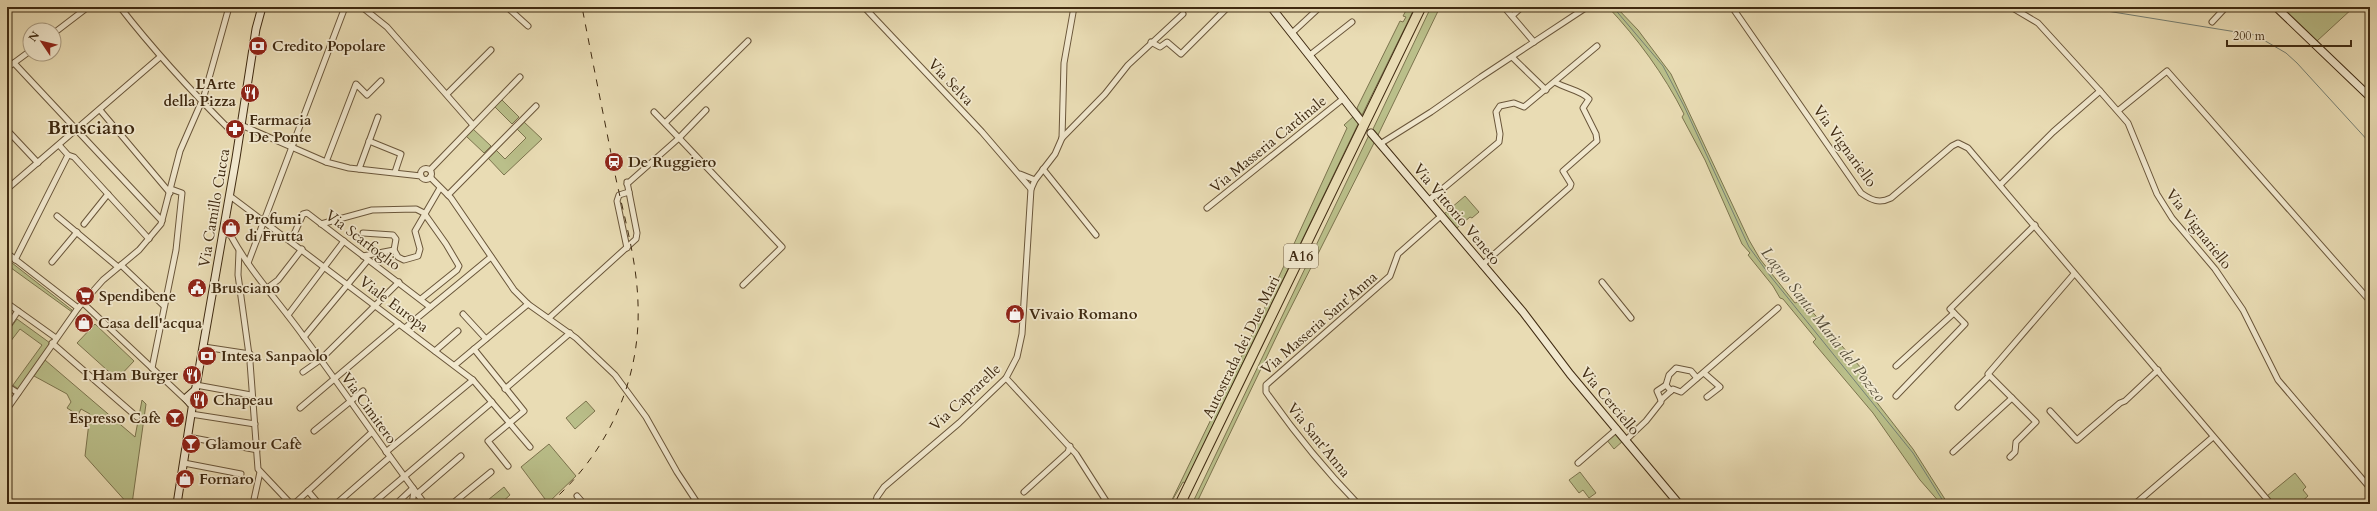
<svg xmlns="http://www.w3.org/2000/svg" width="2377" height="511" viewBox="0 0 2377 511" font-family="Cardo,serif">
<style>
.green{fill:#babf8a;stroke:#7c744e}
.lines{fill:none;stroke-linecap:round;stroke-linejoin:round}
.stream{stroke:#768074;stroke-width:1}
.street-casing{stroke:#6a563a;stroke-width:7}
.secondary-casing{stroke:#3f2a11;stroke-width:9}
.highway-casing{stroke:#3f2a11;stroke-width:11}
.street{stroke:#f1e8ce;stroke-width:5}
.secondary{stroke:#f1e8ce;stroke-width:7}
.highway{stroke:#e9dcb4;stroke-width:9}
.rail{stroke:#3f2a11;stroke-width:1;stroke-dasharray:7 7;stroke-linecap:butt}
.labels{text-anchor:middle;stroke-width:3.5;stroke-linejoin:round;paint-order:stroke}
.shield{fill:#f1e8ce;stroke:#74634a;stroke-width:1}
.shield-label{font-size:14px;font-weight:bold;fill:#3f2a11}
.poi-label{font-size:15px;font-weight:bold;fill:#3f2a11;stroke:#f1e8ce;text-anchor:start}
.street-label{font-size:15px;fill:#3f2a11;stroke:#f1e8ce}
.water-label{font-size:16px;font-style:italic;fill:#564e3a;stroke:#f1e8ce}
.district-label{font-size:19px;font-weight:bold;fill:#3f2a11;stroke:#f1e8ce}
</style>
<rect width="100%" height="100%" fill="#e9dcb4"/>
<filter id="stains"><feTurbulence type="fractalNoise" baseFrequency=".005" numOctaves="4"/><feColorMatrix values="0 0 0 0 .2 0 0 0 0 .09 0 0 0 0 .02 0 0 0 .5 -.17"/></filter>
<radialGradient id="worn" r=".72"><stop offset=".6" stop-color="#630" stop-opacity="0"/><stop offset="1" stop-color="#630" stop-opacity=".3"/></radialGradient>
<g class="green">
<polygon points="1408,7 1415,7 1362,115 1357,108 1400,21 1403,22 1406,17 1403,16"/>
<polygon points="1431,7 1440,7 1378,135 1373,129"/>
<path d="M1608,7H1616L1638,30L1671,74L1749,240L1760,259L1795,303L1802,300L1868,376L1861,382L1913,449L1948,504H1941L1920,480L1873,413L1813,342L1816,339L1783,299L1780,298L1773,286L1748,255L1750,253L1742,244L1705,160L1682,117L1684,114C1664,74 1637,38 1608,7Z"/>
<polygon points="2281,7 2354,7 2317,41"/>
<polygon points="502,100 519,117 512,124 495,107"/>
<polygon points="1354,116 1359,122 1185,483 1183,482 1170,504 1261,316 1347,128 1344,125"/>
<polygon points="524,122 542,139 504,175 488,158 496,150 505,159 526,138 517,129"/>
<polygon points="473,129 491,146 484,153 466,136"/>
<polygon points="1369,135 1375,141 1282,325 1199,498 1196,504 1192,504"/>
<polygon points="1465,196 1479,212 1472,218 1470,217 1457,228 1444,214"/>
<polygon points="7,259 72,310 72,312 7,265"/>
<polygon points="17,319 50,343 18,389 13,385 42,345 20,329 7,346 7,333"/>
<polygon points="95,324 134,361 117,379 77,343"/>
<polygon points="45,360 135,437 142,400 146,404 132,504 128,504 85,456 90,414 81,409 78,415 67,408 71,402 67,394 34,376"/>
<polygon points="586,401 595,411 575,429 566,418"/>
<polygon points="1616,431 1624,440 1614,449 1606,439"/>
<polygon points="549,444 576,476 548,503 521,467"/>
<polygon points="1580,472 1596,493 1589,498 1583,490 1579,493 1569,480"/>
<polygon points="2295,473 2306,487 2303,490 2308,496 2299,504 2275,504 2267,496"/>
<polygon points="504,487 510,495 500,504 483,504"/>
</g>
<g class="lines">
<g class="stream">
<polyline points="1613,7 1663,66 1684,106 1749,247 1771,277 1913,453 1945,504"/>
<polyline points="2082,7 2255,35 2286,53 2297,63 2370,143"/>
</g>
<g class="street-casing">
<g id="street">
<path d="M120,7C155,52 193,93 233,133L239,134"/>
<polyline points="362,7 387,27 473,125"/>
<polyline points="507,7 528,26"/>
<polyline points="864,7 982,132 1031,189"/>
<polyline points="1504,7 1534,42"/>
<path d="M1732,7L1861,193C1871,200 1879,204 1891,198L1952,146L1958,143L1968,148L2271,504"/>
<polyline points="2011,7 2038,23 2100,91"/>
<polyline points="1512,16 1522,7"/>
<polyline points="2212,22 2226,7"/>
<polyline points="54,33 88,7"/>
<polyline points="1292,33 1320,7"/>
<polyline points="1151,42 1160,47 1167,42 1181,54 1228,7"/>
<polyline points="1310,55 1352,22"/>
<polyline points="1512,57 1546,90"/>
<polyline points="14,63 162,221"/>
<polyline points="7,68 30,51"/>
<polyline points="447,94 491,50"/>
<polyline points="100,110 170,193"/>
<polyline points="2119,110 2167,71 2370,301"/>
<polyline points="654,112 679,138 706,110"/>
<polyline points="665,123 748,41"/>
<polyline points="241,125 326,162 349,168 421,176"/>
<polyline points="7,130 38,163"/>
<polyline points="1062,138 1105,94 1128,65 1183,14"/>
<polyline points="369,141 401,154 395,172"/>
<polyline points="1380,144 1431,112 1481,77 1587,7"/>
<polyline points="59,145 68,155 74,157 149,239"/>
<polyline points="326,162 356,84 367,95 381,81"/>
<circle cx="426" cy="174" r="5.5"/>
<polyline points="359,169 378,117"/>
<polyline points="1043,169 1096,235"/>
<polyline points="430,170 520,77"/>
<polyline points="1020,174 1035,180"/>
<polyline points="430,177 451,198 514,290 528,304 576,338 615,375 646,417 677,472 698,504"/>
<polyline points="627,184 679,138 782,247 743,285"/>
<polyline points="2000,185 2053,132 2100,91 2128,123 2157,194 2172,218 2215,269 2243,310 2278,380 2370,488"/>
<polyline points="7,189 160,57"/>
<polyline points="448,195 536,106"/>
<polyline points="230,196 473,380 530,447"/>
<polyline points="1428,201 1499,142 1500,134 1496,112 1500,106 1514,103 1524,107 1597,46"/>
<polyline points="1207,208 1344,98"/>
<polyline points="57,216 118,267"/>
<polyline points="84,224 108,194"/>
<polyline points="321,224 372,210 416,209 424,213 446,244 459,266 457,270 421,299"/>
<path d="M224,231L231,236C251,273 280,303 304,337C345,392 383,449 425,504"/>
<polyline points="363,233 393,235 396,239 394,250"/>
<polyline points="291,241 303,214 307,213 430,307"/>
<polyline points="627,248 617,201 619,195 629,192"/>
<polyline points="239,251 238,275 250,362 258,469 291,504"/>
<polyline points="7,253 78,308"/>
<polyline points="363,256 394,250 398,257 404,260 418,256 420,249 415,231 440,188"/>
<polyline points="15,260 68,155"/>
<polyline points="52,262 77,232"/>
<polyline points="248,263 345,7"/>
<polyline points="121,265 164,306"/>
<path d="M1482,265L1570,187L1571,184L1563,171L1597,141L1596,134L1583,108L1589,99C1581,90 1566,89 1555,82"/>
<polyline points="1602,282 1631,318"/>
<polyline points="266,289 278,280 302,249"/>
<polyline points="7,303 56,338"/>
<polyline points="83,303 187,401"/>
<polyline points="463,314 486,339"/>
<polyline points="288,315 344,241"/>
<polyline points="549,318 636,239 637,233 627,182"/>
<polyline points="7,327 18,311"/>
<polyline points="405,328 491,257"/>
<polyline points="304,337 368,260"/>
<polyline points="52,343 137,417"/>
<polyline points="204,347 250,354"/>
<polyline points="474,349 524,411 488,441 508,466"/>
<polyline points="435,351 458,331"/>
<polyline points="455,365 528,304"/>
<polyline points="1896,366 1954,313"/>
<polyline points="152,368 176,250 182,193 171,189"/>
<polyline points="303,372 320,360 399,282"/>
<polyline points="1704,373 1720,387 1707,397"/>
<polyline points="1006,378 1076,454 1108,504"/>
<polyline points="196,385 251,395"/>
<polyline points="1666,385 1669,375 1676,368 1691,371 1697,378"/>
<polyline points="7,386 18,393"/>
<polyline points="505,389 570,333"/>
<polyline points="1896,396 1965,324 1950,309 2035,225"/>
<polyline points="1661,400 1657,391 1666,385 1671,391"/>
<polyline points="1958,407 1989,376"/>
<polyline points="300,408 399,324"/>
<polyline points="7,409 78,308 103,280 139,250 161,224 180,151 204,96 229,7"/>
<polyline points="2050,411 2077,440 2120,403 2125,401 2158,370"/>
<polyline points="191,414 255,424"/>
<polyline points="314,431 363,391"/>
<polyline points="188,437 257,450"/>
<polyline points="1626,440 1646,421 1661,402 1661,400 1673,389 1681,392 1778,308"/>
<polyline points="386,452 473,380"/>
<polyline points="1953,452 2012,398"/>
<polyline points="2010,457 2015,452 2016,442 2036,422 1988,374 2074,274"/>
<polyline points="184,463 241,474"/>
<polyline points="1578,463 1617,429"/>
<polyline points="308,491 319,504"/>
<polyline points="1024,492 1068,452 1070,446"/>
<polyline points="417,494 461,456"/>
<polyline points="577,496 584,504"/>
<polyline points="253,504 260,472"/>
<polyline points="294,504 371,433"/>
<polyline points="336,504 390,457"/>
<polyline points="372,504 492,402"/>
<polyline points="396,504 413,488"/>
<polyline points="412,504 414,491"/>
<polyline points="452,504 491,472"/>
<polyline points="875,504 877,497 884,487 959,423 1006,378 1017,357 1022,334 1031,189 1035,180 1055,154 1062,138 1064,63 1074,7"/>
<path d="M1358,504C1324,469 1294,432 1266,392V385L1390,276L1398,254L1441,216"/>
<polyline points="2135,504 2213,437"/>
</g>
</g>
<g class="secondary-casing">
<g id="secondary">
<polyline points="1271,7 1361,121"/>
<polyline points="2276,7 2370,97"/>
<polyline points="1371,133 1523,312 1570,374 1679,504"/>
<polyline points="194,398 236,158 256,29 262,7"/>
<polyline points="194,399 190,403 186,398 195,390"/>
<polyline points="177,504 193,402"/>
</g>
</g>
<g class="highway-casing">
<polyline id="highway" points="1180,504 1421,7"/>
</g>
<use href="#street" class="street"/>
<use href="#secondary" class="secondary"/>
<use href="#highway" class="highway"/>
<path class="rail" d="M549,504C607,454 641,381 638,304C637,262 625,220 616,179C605,122 593,64 582,7"/>
</g>
<defs>
<g id="bank-disc" transform="scale(1)"><circle r="9.5" fill="#8f2418" stroke="#f1e8ce"/><path d="M-6-4H6V4H-6ZM0-2.3a2.3 2.3 0 1 0 0 4.6a2.3 2.3 0 1 0 0-4.6Z" fill="#fff"/></g>
<g id="restaurant-disc" transform="scale(1)"><circle r="9.5" fill="#8f2418" stroke="#f1e8ce"/><path d="M-5-6h1v4h1v-4h1v4h1v-4h1v5L-1.5 .5V6h-2V.5L-5-1ZM5-6V6H3V1.5H1.5Q1.5-4 5-6Z" fill="#fff"/></g>
<g id="pharmacy-disc" transform="scale(1)"><circle r="9.5" fill="#8f2418" stroke="#f1e8ce"/><path d="M-2-6h4v4h4v4h-4v4h-4v-4h-4v-4h4Z" fill="#fff"/></g>
<g id="station-disc" transform="scale(1)"><circle r="9.5" fill="#8f2418" stroke="#f1e8ce"/><path d="M-3-6H3Q5-6 5-4V2Q5 4 3 4L4.5 6H3L1.5 4h-3L-3 6H-4.5L-3 4Q-5 4-5 2V-4Q-5-6-3-6ZM-3.5-4v3h7v-3ZM-3.5 1v1.5H-2V1ZM2 1v1.5H3.5V1Z" fill="#fff"/></g>
<g id="shop-disc" transform="scale(1)"><circle r="9.5" fill="#8f2418" stroke="#f1e8ce"/><path d="M-5-2.5h2.3a2.7 3.5 0 0 1 5.4 0H5L5.5 6h-11ZM-1.5-2.5h3a1.5 2.3 0 0 0-3 0Z" fill="#fff"/></g>
<g id="civic-disc" transform="scale(1)"><circle r="9.5" fill="#8f2418" stroke="#f1e8ce"/><path d="M-.6-6.5H3V-4.5H.6V-3L4-1V1h2V6H-6V1h2V-1L-.6-3ZM-1.2 2.5V6h2.4V2.5Z" fill="#fff"/></g>
<g id="supermarket-disc" transform="scale(1)"><circle r="9.5" fill="#8f2418" stroke="#f1e8ce"/><path d="M-6-5.5h2.5l.6 2H6L4.5 2H-2.5L-4.4-4H-6ZM-1.5 3.2a1.3 1.3 0 1 0 .1 0ZM3 3.2a1.3 1.3 0 1 0 .1 0Z" fill="#fff"/></g>
<g id="bar-disc" transform="scale(1)"><circle r="9.5" fill="#8f2418" stroke="#f1e8ce"/><path d="M-6-5H6L.8 .8V4.5H3.5V6h-7V4.5H-.8V.8Z" fill="#fff"/></g>
</defs>
<g fill-rule="evenodd">
<use href="#bank-disc" x="258" y="46"/>
<use href="#restaurant-disc" x="250" y="93"/>
<use href="#pharmacy-disc" x="235" y="129"/>
<use href="#station-disc" x="614" y="162"/>
<use href="#shop-disc" x="231" y="228"/>
<use href="#civic-disc" x="197" y="288"/>
<use href="#supermarket-disc" x="85" y="296"/>
<use href="#shop-disc" x="1015" y="314"/>
<use href="#shop-disc" x="84" y="323"/>
<use href="#bank-disc" x="207" y="356"/>
<use href="#restaurant-disc" x="192" y="375"/>
<use href="#restaurant-disc" x="199" y="400"/>
<use href="#bar-disc" x="175" y="418"/>
<use href="#bar-disc" x="191" y="444"/>
<use href="#shop-disc" x="185" y="479"/>
</g>
<g class="labels">
<rect class="shield" x="1284" y="244" width="34" height="24" rx="3"/>
<g class="shield-label">
<text x="1301" y="261">A16</text>
</g>
<g class="poi-label">
<text x="272" y="51">Credito Popolare</text>
<text x="236" y="89" text-anchor="end">L'Arte<tspan x="236" dy="17">della Pizza</tspan></text>
<text x="249" y="125">Farmacia<tspan x="249" dy="17">De Ponte</tspan></text>
<text x="628" y="167">De Ruggiero</text>
<text x="245" y="224">Profumi<tspan x="245" dy="17">di Frutta</tspan></text>
<text x="211" y="293">Brusciano</text>
<text x="99" y="301">Spendibene</text>
<text x="1029" y="319">Vivaio Romano</text>
<text x="98" y="328">Casa dell'acqua</text>
<text x="221" y="361">Intesa Sanpaolo</text>
<text x="178" y="380" text-anchor="end">I Ham Burger</text>
<text x="213" y="405">Chapeau</text>
<text x="161" y="423" text-anchor="end">Espresso Cafè</text>
<text x="205" y="449">Glamour Cafè</text>
<text x="199" y="484">Fornaro</text>
</g>
<g class="street-label">
<text transform="translate(951 82) rotate(46)" y="5">Via Selva</text>
<text transform="translate(1268 144) rotate(-39)" y="5">Via Masseria Cardinale</text>
<text transform="translate(1845 146) rotate(54)" y="5">Via Vignariello</text>
<text transform="translate(214 208) rotate(-80)" y="5">Via Camillo Cucca</text>
<text transform="translate(1457 214) rotate(50)" y="5">Via Vittorio Veneto</text>
<text transform="translate(2199 229) rotate(52)" y="5">Via Vignariello</text>
<text transform="translate(363 240) rotate(37)" y="5">Via Scarfoglio</text>
<text transform="translate(394 304) rotate(37)" y="5">Viale Europa</text>
<text transform="translate(1319 323) rotate(-41)" y="5">Via Masseria Sant'Anna</text>
<text transform="translate(1241 347) rotate(-64)" y="5">Autostrada dei Due Mari</text>
<text transform="translate(965 397) rotate(-43)" y="5">Via Caprarelle</text>
<text transform="translate(1610 401) rotate(50)" y="5">Via Cerciello</text>
<text transform="translate(369 408) rotate(54)" y="5">Via Cimitero</text>
<text transform="translate(1319 440) rotate(51)" y="5">Via Sant'Anna</text>
</g>
<g class="water-label">
<text transform="translate(1824 324) rotate(52)" y="6">Lagno Santa Maria del Pozzo</text>
</g>
<g class="district-label">
<text x="91" y="134">Brusciano</text>
</g>
</g>
<rect width="2377" height="511" fill="none" stroke="#e9dcb4" stroke-width="24"/>
<rect x="8" y="8" width="2361" height="495" fill="none" stroke="#3f2a11" stroke-width="2"/>
<rect x="12" y="12" width="2353" height="487" fill="none" stroke="#3f2a11"/>
<g transform="translate(42 42) rotate(305)"><circle r="19" fill="#f1e8ce" stroke="#aa9c82"/>
<path d="M0-3L7 15L0 10L-7 15Z" fill="#8f2418"/>
<text y="-6" font-size="11" font-weight="bold" text-anchor="middle" fill="#3f2a11">N</text>
</g>
<path d="M2227 40v6h124v-6" fill="none" stroke="#3f2a11" stroke-width="2"/>
<text x="2233" y="40" font-size="12" fill="#3f2a11" stroke="#f1e8ce" stroke-width="3" paint-order="stroke">200 m</text>
<rect width="100%" height="100%" filter="url(#stains)"/>
<rect width="100%" height="100%" fill="url(#worn)"/>
</svg>
